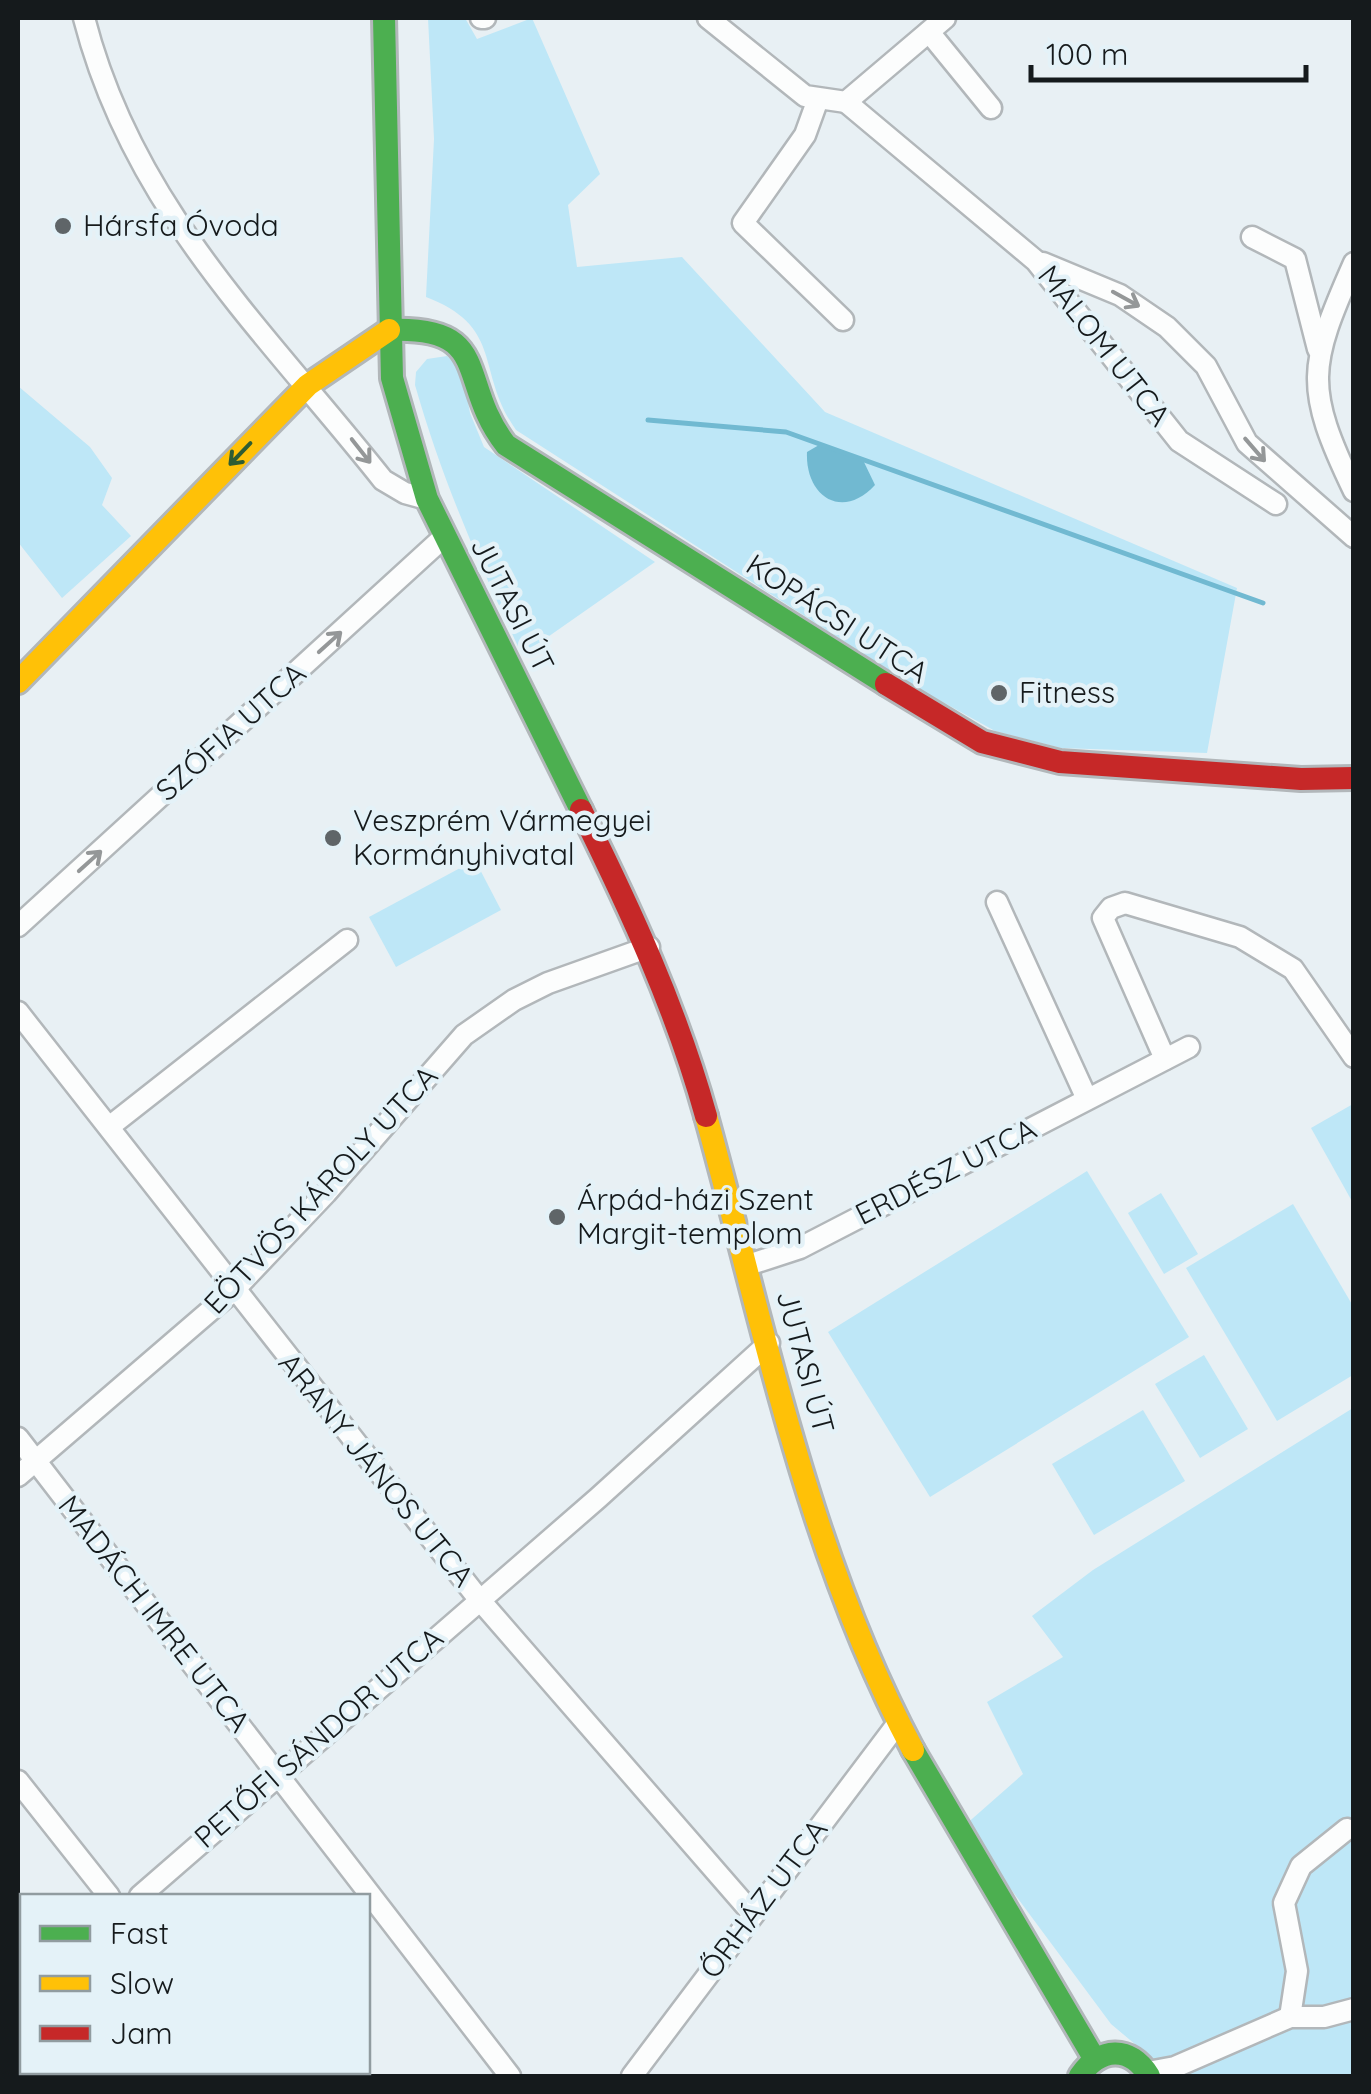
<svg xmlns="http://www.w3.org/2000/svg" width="1371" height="2094" viewBox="0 0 1371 2094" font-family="Quicksand,sans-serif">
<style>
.green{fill:#bee7f7}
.water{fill:#71b9d1}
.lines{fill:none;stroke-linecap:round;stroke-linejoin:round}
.stream{stroke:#71b9d1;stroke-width:5}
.street-casing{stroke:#b2b7ba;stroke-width:25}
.fast-casing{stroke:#b2b7ba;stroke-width:28}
.slow-casing{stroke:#b2b7ba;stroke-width:28}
.jam-casing{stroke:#b2b7ba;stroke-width:28}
.street{stroke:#fcfdfd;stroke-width:20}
.fast{stroke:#4caf50;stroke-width:22}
.slow{stroke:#ffc107;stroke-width:22}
.jam{stroke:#c62828;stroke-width:22}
.oneway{stroke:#949798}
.oneway2{stroke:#2e5d33}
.poi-dot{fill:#5f6568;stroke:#e4f2f8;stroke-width:4}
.labels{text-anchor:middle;stroke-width:9;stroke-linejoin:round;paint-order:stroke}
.poi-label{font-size:30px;fill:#151a1c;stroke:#e4f2f8;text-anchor:start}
.street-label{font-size:30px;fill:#151a1c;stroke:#e4f2f8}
</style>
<rect width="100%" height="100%" fill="#e8f0f4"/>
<g class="green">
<path d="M428,18H465L477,39L532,18L600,174L568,205L577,267L682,257L825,412L1237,588L1207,753L1061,748L995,731L912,685L516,430C475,372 505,327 426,297L434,139Z"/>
<path d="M447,356L462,369L470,413L484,447L655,562L522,655C480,566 442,480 415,385L416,372L427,359Z"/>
<polygon points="18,386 90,447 112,478 102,505 131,536 62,598 18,542"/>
<polygon points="475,860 501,910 396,967 369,917"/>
<polygon points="1353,1104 1353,1203 1311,1128"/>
<polygon points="1087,1171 1189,1337 930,1497 828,1332"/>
<polygon points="1161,1193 1198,1254 1164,1274 1128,1213"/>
<polygon points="1293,1204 1353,1306 1353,1375 1277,1421 1186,1268"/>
<polygon points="1204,1355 1248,1429 1200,1458 1155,1384"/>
<polygon points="1353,1408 1353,2076 1162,2076 1161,2066 1111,2024 964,1826 1023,1774 987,1702 1063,1657 1032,1616 1093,1570"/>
<polygon points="1143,1410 1185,1481 1094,1535 1052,1464"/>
</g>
<path class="water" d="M819,445L863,460L875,485C842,521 805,496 807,452Z"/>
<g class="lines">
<polyline class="stream" points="648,420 786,432 1263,603"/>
<g class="street-casing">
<g id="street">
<path d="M84,18C133,209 264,330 383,480L405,493L427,499"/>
<polyline points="481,18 485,18"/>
<polyline points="708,18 805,96 846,102 945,18"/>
<polyline points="929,32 991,108"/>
<polyline points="818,99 805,135 743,223 843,320"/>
<polyline points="846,102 1036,261 1179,441 1276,504"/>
<polyline points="1252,237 1295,259 1318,349"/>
<polyline points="1043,263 1120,295 1167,327 1206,366 1247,443 1354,537"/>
<path d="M1354,263C1308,367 1304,387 1354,491"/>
<polyline points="997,902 1087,1099"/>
<polyline points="18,926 444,537"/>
<polyline points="18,1012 478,1598 752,1913"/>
<polyline points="1165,1059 1103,918 1111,908 1125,903 1240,937 1293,969 1354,1057"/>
<polyline points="109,1127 347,940"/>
<polyline points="748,1265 800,1248 1189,1047"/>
<polyline points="18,1438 510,2076"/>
<polyline points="18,1476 233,1291 326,1193 464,1035 514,1000 548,983 649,947"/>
<polyline points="18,1781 109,1896"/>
<polyline points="140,1896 598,1498 769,1343"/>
<polyline points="18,2004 22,2000"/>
<polyline points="1290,2017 1297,1971 1284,1903 1301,1866 1347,1829"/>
<polyline points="248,2072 252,2076"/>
<polyline points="1148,2072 1175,2067 1290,2017 1324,2017 1354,2009"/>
<polyline points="632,2076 898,1723"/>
</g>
</g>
<g class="fast-casing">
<g id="fast">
<polyline points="384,18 392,378 427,499 581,810"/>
<path d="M389,330C494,326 456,381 506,445L886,684"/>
<polyline points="913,1750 1094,2058"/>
<path d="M1080,2076C1100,2047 1130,2045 1149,2076"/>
</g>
</g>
<g class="slow-casing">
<g id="slow">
<polyline points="18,682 308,385 389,330"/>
<path d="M706,1116C765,1329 808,1554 913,1750"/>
</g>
</g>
<g class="jam-casing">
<g id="jam">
<polyline points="886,684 982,742 1060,762 1301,779 1354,778"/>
<path d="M581,810C631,911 676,1008 706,1116"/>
</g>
</g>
<use href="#street" class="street"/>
<use href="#fast" class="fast"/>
<use href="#slow" class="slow"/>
<use href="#jam" class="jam"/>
</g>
<defs><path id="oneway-shaft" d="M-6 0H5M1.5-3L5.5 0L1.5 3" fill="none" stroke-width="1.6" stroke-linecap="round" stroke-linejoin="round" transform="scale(2.5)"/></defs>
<g class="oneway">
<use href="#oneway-shaft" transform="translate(1126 299) rotate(29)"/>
<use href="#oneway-shaft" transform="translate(1255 450) rotate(49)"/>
<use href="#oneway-shaft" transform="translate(361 451) rotate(52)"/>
<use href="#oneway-shaft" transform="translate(330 642) rotate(-42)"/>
<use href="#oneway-shaft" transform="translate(90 861) rotate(-42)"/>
</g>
<use class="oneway2" href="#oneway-shaft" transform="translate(240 454) rotate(134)"/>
<g class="poi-dot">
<circle cx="63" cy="226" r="10"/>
<circle cx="999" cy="693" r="10"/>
<circle cx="333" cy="838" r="10"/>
<circle cx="557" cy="1217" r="10"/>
</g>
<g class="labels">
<g class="poi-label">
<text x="83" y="236">Hársfa Óvoda</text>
<text x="1019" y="703">Fitness</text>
<text x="353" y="831">Veszprém Vármegyei<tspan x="353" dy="34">Kormányhivatal</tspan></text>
<text x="577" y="1210">Árpád-házi Szent<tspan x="577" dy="34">Margit-templom</tspan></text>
</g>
<g class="street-label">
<text transform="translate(1104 346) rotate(52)" y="10">MALOM UTCA</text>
<text transform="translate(512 605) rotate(63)" y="10">JUTASI ÚT</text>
<text transform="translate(837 619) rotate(33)" y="10">KOPÁCSI UTCA</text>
<text transform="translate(231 732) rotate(-42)" y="10">SZÓFIA UTCA</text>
<text transform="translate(946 1172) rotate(-27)" y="10">ERDÉSZ UTCA</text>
<text transform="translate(321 1190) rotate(-47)" y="10">EÖTVÖS KÁROLY UTCA</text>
<text transform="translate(805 1362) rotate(75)" y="10">JUTASI ÚT</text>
<text transform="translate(376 1470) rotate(51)" y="10">ARANY JÁNOS UTCA</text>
<text transform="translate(154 1614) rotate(52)" y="10">MADÁCH IMRE UTCA</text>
<text transform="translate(319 1738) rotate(-41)" y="10">PETŐFI SÁNDOR UTCA</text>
<text transform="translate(764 1899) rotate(-53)" y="10">ŐRHÁZ UTCA</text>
</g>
</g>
<rect width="1371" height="2094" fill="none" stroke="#151a1c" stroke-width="40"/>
<rect x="20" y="1894" width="350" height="180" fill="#e4f2f8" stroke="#919ca0" stroke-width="2.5"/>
<rect x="40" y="1926" width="50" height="15" fill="#4caf50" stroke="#919ca0" stroke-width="2.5"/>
<text x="110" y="1944" font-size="30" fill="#151a1c">Fast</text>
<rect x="40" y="1976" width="50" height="15" fill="#ffc107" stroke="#919ca0" stroke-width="2.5"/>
<text x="110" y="1994" font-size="30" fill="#151a1c">Slow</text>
<rect x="40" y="2026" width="50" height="15" fill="#c62828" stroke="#919ca0" stroke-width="2.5"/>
<text x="110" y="2044" font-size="30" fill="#151a1c">Jam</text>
<path d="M1031 65v15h275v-15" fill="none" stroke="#151a1c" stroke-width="5"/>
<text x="1046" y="65" font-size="30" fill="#151a1c" stroke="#e4f2f8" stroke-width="8" paint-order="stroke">100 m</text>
</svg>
